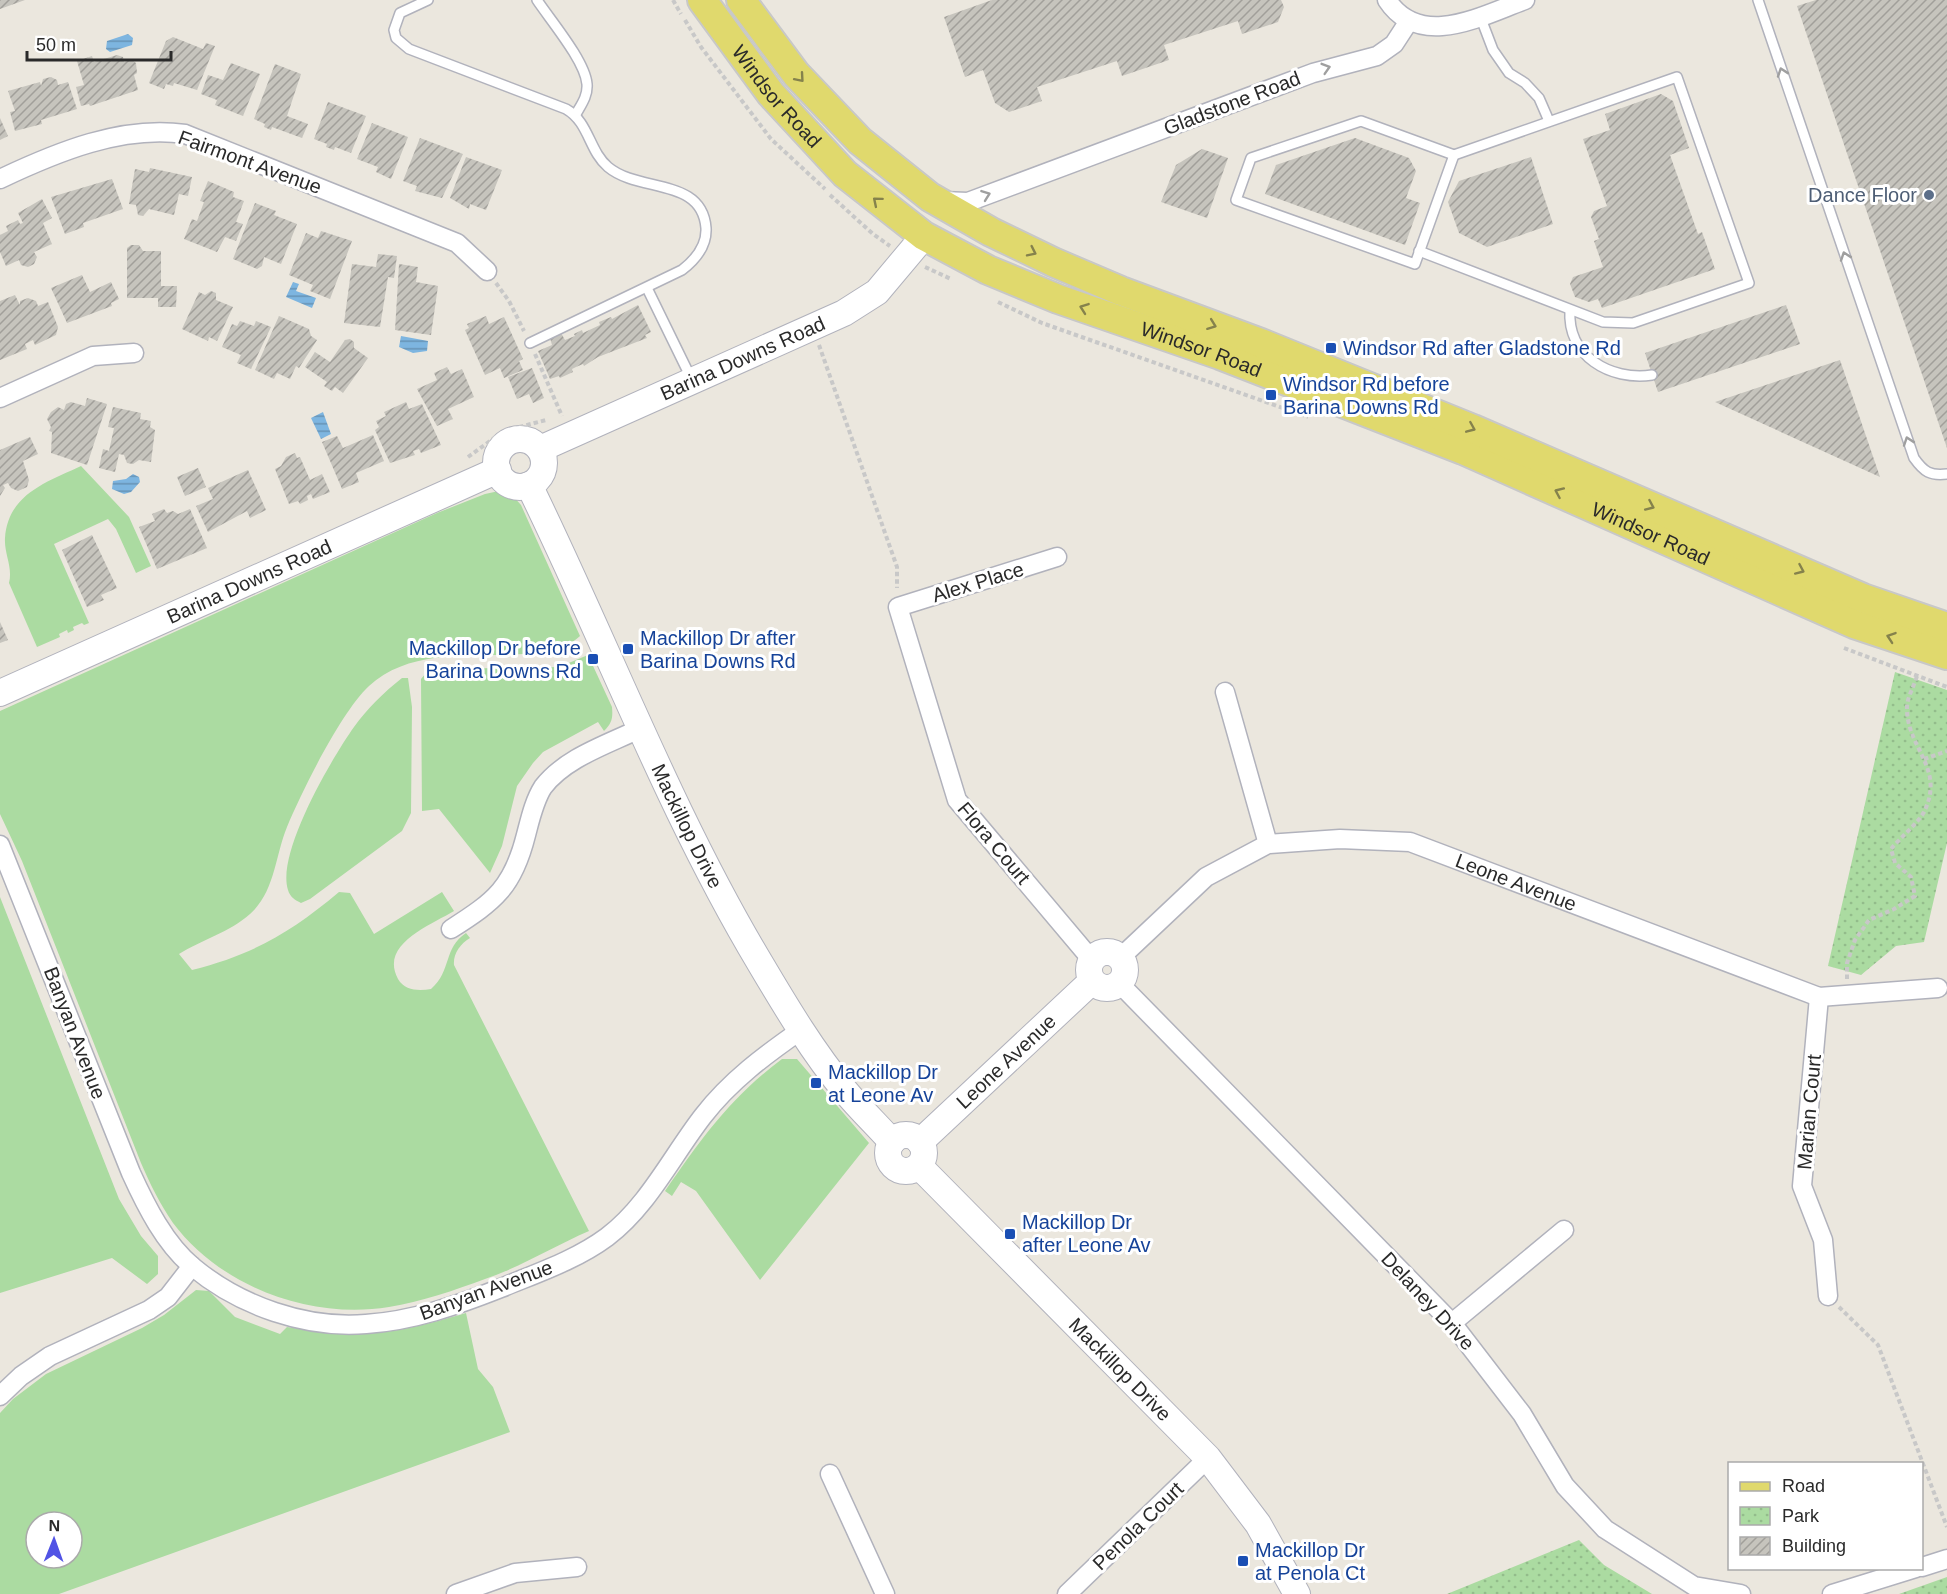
<svg xmlns="http://www.w3.org/2000/svg" width="1947" height="1594" viewBox="0 0 1947 1594" font-family="Arial,sans-serif">
<style>
.grass{fill:#abdba1;fill-rule:evenodd}
.park{fill:url(#park-dots)}
.water{fill:url(#water-rules)}
.building{fill:url(#building-hatch)}
.lines{fill:none;stroke-linecap:round;stroke-linejoin:round}
.lane-casing{stroke:#b1b2bc;stroke-width:12}
.street-casing{stroke:#b1b2bc;stroke-width:21}
.secondary-casing{stroke:#b1b2bc;stroke-width:28}
.primary-casing{stroke:#c8c8c8;stroke-width:32}
.path{stroke:#c8c8c8;stroke-width:4;stroke-dasharray:4.5 3;stroke-linecap:butt}
.lane{stroke:#fff;stroke-width:9}
.street{stroke:#fff;stroke-width:18}
.secondary{stroke:#fff;stroke-width:26}
.primary{stroke:#e0d96d;stroke-width:28}
.oneway{stroke:#9f9f9f}
.oneway2{stroke:#85824c}
.service-dot{fill:#5c6f8a;stroke:#fff;stroke-width:2}
.transit-dot{fill:#1a4fb4;stroke:#fff;stroke-width:2}
.labels{text-anchor:middle;stroke-width:6;stroke-linejoin:round;paint-order:stroke}
.street-label{font-size:20px;fill:#2a2a2a;stroke:#fff}
.service-label{font-size:20px;fill:#4e5e75;stroke:#fff;text-anchor:end}
.transit-label{font-size:20px;fill:#164399;stroke:#fff;text-anchor:start}
</style>
<defs>
<pattern id="park-dots" width="8" height="8" patternUnits="userSpaceOnUse" patternTransform="scale(1.5)"><rect width="8" height="8" fill="#abdba1"/><path d="M2 2h.1M6 6h.1" fill="none" stroke="#93bc8b" stroke-width="1.8" stroke-linecap="round"/></pattern>
<pattern id="water-rules" width="6" height="5" patternUnits="userSpaceOnUse" patternTransform="scale(1.5)"><rect width="6" height="5" fill="#7db5e0"/><path d="M0 2.5h6" fill="none" stroke="#6793b6"/></pattern>
<pattern id="building-hatch" width="6" height="6" patternUnits="userSpaceOnUse" patternTransform="scale(1.5)"><rect width="6" height="6" fill="#c6c4bd"/><path d="M-1 1l2-2M0 6l6-6M5 7l2-2" fill="none" stroke="#a19f9a"/></pattern>
</defs>
<rect width="100%" height="100%" fill="#ebe7de"/>
<g class="grass">
<path d="M81,466L129,517L151,566L136,573L116,529L108,519L54,544L89,623L84,625L82,623L73,627L74,630L68,633L67,630L59,634L60,637L37,647L9,583C13,567 4,554 5,538C8,494 47,482 81,466Z"/>
<path d="M499,491L512,495L521,505L580,636C537,676 429,630 369,686C341,712 302,791 287,827C275,856 275,892 250,914C230,932 201,940 179,954L192,970C254,954 290,933 339,892L350,893L374,934L442,892L454,911C431,925 379,944 398,979C405,991 419,991 431,989C452,971 443,948 466,933L470,938C460,944 453,954 454,965L589,1231C554,1246 521,1267 485,1279C455,1290 421,1302 389,1307C311,1320 221,1287 173,1223C160,1204 150,1184 141,1163L22,861L0,814V711L437,513L485,494Z"/>
<path d="M588,655L612,707C613,718 612,723 604,731L598,722L543,752L533,763L517,786L502,846L490,873L439,809L422,811L421,679L426,673L438,669L559,667Z"/>
<path d="M402,678H408L412,707L411,813L402,831L310,899L301,903C295,900 290,897 288,890C276,853 332,758 354,727C367,709 384,692 402,678Z"/>
<polygon points="0,897 119,1199 141,1236 158,1256 158,1274 147,1284 112,1258 0,1293"/>
<path d="M782,1059H797L869,1143L760,1280L696,1191L681,1182L672,1196L665,1191C702,1138 729,1099 782,1059Z"/>
<path d="M196,1290L209,1291L235,1317L280,1334L287,1327C362,1340 394,1334 466,1313L478,1369L493,1387L510,1432L59,1594H0V1413L13,1399L46,1374L142,1328L164,1315ZM36,1522H72V1558H36Z"/>
</g>
<g class="park">
<polygon points="1895,672 1947,690 1947,843 1924,942 1896,946 1861,975 1828,966"/>
<polygon points="1579,1540 1604,1565 1652,1594 1447,1594"/>
<polygon points="1947,1577 1947,1594 1899,1594"/>
</g>
<g class="water">
<polygon points="128,34 133,38 132,45 110,52 106,49 107,41"/>
<polygon points="293,282 299,284 296,291 316,298 312,308 286,297"/>
<polygon points="401,336 428,341 427,351 413,353 399,347"/>
<polygon points="323,412 331,434 321,439 311,418"/>
<polygon points="133,474 139,477 140,482 131,492 124,494 112,489 113,481 126,479"/>
</g>
<g class="building">
<polygon points="0,0 25,0 0,9"/>
<polygon points="992,0 1281,0 1284,7 1278,22 1242,34 1238,21 1164,45 1169,60 1122,76 1117,61 1037,87 1042,101 1009,112 995,103 983,70 965,77 944,17"/>
<polygon points="1816,0 1947,0 1947,448 1797,6"/>
<polygon points="173,37 203,49 206,43 215,46 197,90 174,83 173,86 166,84 164,89 149,83 166,41"/>
<polygon points="117,55 123,57 124,62 132,60 136,63 137,73 134,75 138,90 90,106 89,104 81,106 76,87 84,85 77,61 92,56 94,62"/>
<polygon points="231,63 260,74 243,116 215,105 217,100 201,94 208,75 223,80"/>
<polygon points="275,64 301,74 287,116 308,124 302,138 272,127 271,130 264,127 265,124 254,119"/>
<polygon points="51,77 57,80 58,85 68,82 77,109 41,120 42,124 15,131 10,112 15,111 8,91 40,82 41,86 43,79"/>
<polygon points="1661,94 1673,101 1689,148 1670,155 1698,234 1702,232 1715,269 1602,308 1598,299 1589,302 1575,297 1570,284 1573,277 1603,267 1594,241 1599,239 1591,217 1594,211 1607,206 1583,139 1610,130 1605,114"/>
<polygon points="328,102 366,116 351,153 335,147 334,150 326,147 327,144 314,139"/>
<polygon points="0,118 8,136 0,140"/>
<polygon points="372,123 408,137 391,179 376,172 378,167 357,159"/>
<polygon points="420,138 463,154 442,198 415,191 417,186 403,181"/>
<polygon points="1355,138 1409,158 1416,171 1406,198 1420,203 1405,245 1265,194 1276,165"/>
<polygon points="1202,149 1228,158 1207,218 1161,202 1176,165"/>
<polygon points="466,157 502,170 486,210 470,204 469,209 450,198"/>
<polygon points="1531,157 1553,224 1487,247 1459,233 1448,202 1459,181"/>
<polygon points="150,168 192,177 188,196 179,194 174,215 149,209 143,216 138,215 136,205 129,204 135,169 149,172"/>
<polygon points="112,179 123,209 83,223 84,227 65,234 51,197"/>
<polygon points="208,181 234,192 233,197 244,201 236,222 243,224 236,241 225,237 217,252 184,239 192,219 197,221 204,202 200,201"/>
<polygon points="42,199 52,218 43,223 52,244 34,252 37,257 34,264 28,267 21,265 19,260 6,266 0,252 0,235 8,231 6,226 18,220 20,224 23,223 18,213"/>
<polygon points="255,203 276,211 274,215 297,224 281,264 264,257 262,266 257,269 233,259"/>
<polygon points="321,231 352,241 330,299 310,291 313,285 289,275 306,233 318,238"/>
<polygon points="131,245 139,245 143,251 161,251 161,286 177,286 176,307 158,307 158,298 127,298 127,248"/>
<polygon points="378,254 397,256 394,278 388,277 380,327 344,323 352,264 376,267"/>
<polygon points="399,264 418,267 416,282 438,286 431,335 395,330"/>
<polygon points="82,275 90,292 111,282 119,299 111,303 112,306 67,323 51,288"/>
<polygon points="211,291 216,293 216,300 233,307 217,341 209,337 208,341 182,329 199,292 205,295"/>
<polygon points="15,295 20,305 20,301 28,298 36,301 38,306 48,302 58,327 56,335 35,345 33,340 25,344 27,349 0,360 0,301"/>
<polygon points="638,305 651,332 645,335 647,338 598,357 584,366 583,364 576,367 572,369 573,372 560,378 559,376 550,379 538,351 552,345 550,338 561,333 565,340 575,336 574,334 582,330 583,333 600,325 599,322 611,317 612,319"/>
<polygon points="1786,305 1800,344 1658,392 1645,353"/>
<polygon points="279,316 309,329 311,336 317,340 299,368 296,366 290,379 277,373 274,379 255,370"/>
<polygon points="486,316 489,324 504,317 523,359 519,361 523,370 504,378 500,368 485,375 465,330 469,328 467,324"/>
<polygon points="240,321 254,326 256,321 271,327 251,369 237,363 241,355 222,347 232,324 237,326"/>
<polygon points="350,339 354,342 354,348 368,358 343,393 335,387 332,391 324,386 327,382 305,367 315,352 330,362 345,340"/>
<polygon points="1840,360 1880,477 1715,402"/>
<polygon points="447,367 451,374 462,369 474,397 448,409 453,419 437,426 417,389 437,380 434,373"/>
<polygon points="532,368 544,398 533,403 529,394 517,399 508,377"/>
<polygon points="87,398 107,404 87,465 51,453 52,432 49,431 51,427 47,419 51,412 58,407 64,410 66,404 71,402 85,406"/>
<polygon points="406,402 409,409 422,404 441,445 421,453 419,449 413,451 415,455 390,463 375,430 379,427 376,421 386,416 384,412"/>
<polygon points="113,407 141,413 140,419 151,421 150,427 155,430 151,462 139,460 133,464 127,463 124,455 119,454 115,472 99,468 103,449 109,451 114,428 108,427"/>
<polygon points="373,435 384,461 356,473 359,482 342,489 322,442 337,436 343,448"/>
<polygon points="30,437 38,454 23,461 29,480 27,487 18,491 11,488 8,483 3,485 5,488 0,496 0,450"/>
<polygon points="295,453 297,458 300,457 310,480 322,474 330,492 313,499 311,494 307,496 308,500 300,504 298,501 289,504 275,469 281,466 286,457"/>
<polygon points="198,468 206,487 185,496 177,477"/>
<polygon points="248,470 266,510 250,518 247,511 208,532 196,506 213,499 208,488"/>
<polygon points="164,509 167,513 173,511 178,514 190,509 207,548 157,569 139,527 155,521 152,514"/>
<polygon points="92,535 117,588 101,595 104,600 87,607 62,550"/>
<polygon points="0,622 8,640 0,643"/>
</g>
<g class="lines">
<g class="lane-casing">
<g id="lane">
<path d="M428,0L400,13L394,30L396,38L409,49L566,109C589,122 589,151 608,167C639,193 702,177 706,228C707,246 695,260 682,270L530,343"/>
<path d="M537,0C551,21 585,61 587,84C588,96 581,105 576,114"/>
<path d="M1758,0L1914,458C1924,472 1930,476 1947,474"/>
<polyline points="1480,16 1493,50 1509,73 1525,83 1539,98 1549,121"/>
<polygon points="1361,121 1454,155 1415,264 1236,200 1251,158"/>
<polyline points="1419,251 1603,322 1633,323 1749,283 1677,77 1454,155"/>
<polyline points="647,288 691,378"/>
<path d="M1570,310C1567,356 1610,381 1652,375"/>
</g>
</g>
<g class="street-casing">
<g id="street">
<path d="M1387,0C1420,50 1481,16 1525,0"/>
<path d="M0,179C57,152 122,125 185,134L457,243L487,271"/>
<polyline points="942,201 968,202 1313,73 1377,56 1394,44 1409,21"/>
<polyline points="0,398 93,356 134,353"/>
<polyline points="1057,557 898,607 957,800 1091,959"/>
<polyline points="1225,692 1268,844"/>
<path d="M0,845L131,1173C146,1206 165,1244 193,1267C240,1306 306,1329 366,1324C413,1321 458,1305 501,1288C537,1273 576,1260 607,1237C648,1206 672,1156 703,1116C730,1081 765,1055 801,1030"/>
<path d="M451,929C495,901 513,887 526,835C530,820 534,801 543,787C566,757 609,744 641,728"/>
<path id="s1" d="M1120,958L1206,877L1268,844L1340,839L1410,842L1819,997L1938,988"/>
<polyline points="1119,983 1452,1323 1522,1414 1565,1486 1605,1529 1694,1586 1741,1594"/>
<polyline points="1819,997 1802,1186 1823,1240 1828,1296"/>
<polyline points="1452,1323 1564,1230"/>
<polyline points="0,1396 21,1376 50,1356 149,1310 168,1297 192,1266"/>
<polyline points="830,1474 885,1594"/>
<polyline points="1922,1567 1947,1559"/>
<polyline points="456,1594 515,1573 577,1567"/>
<polyline points="1067,1594 1208,1458"/>
<polyline points="1832,1594 1916,1568"/>
</g>
</g>
<g class="secondary-casing">
<g id="secondary">
<circle cx="520" cy="463" r="24"/>
<path id="s2" d="M540,449L844,313L877,292L924,236"/>
<path id="s3" d="M529,485C607,644 669,811 760,963C786,1007 813,1052 846,1092C860,1109 877,1125 892,1142"/>
<path id="s4" d="M0,693L498,470"/>
<circle cx="1107" cy="970" r="18"/>
<circle cx="906" cy="1153" r="18"/>
<path id="s5" d="M920,1142L1092,981"/>
<path id="s6" d="M919,1166L1208,1458L1258,1524L1297,1594"/>
</g>
</g>
<g class="primary-casing">
<g id="primary">
<path id="s7" d="M702,0L771,94L845,174L924,236L988,270L1058,299L1220,355L1463,450L1854,624L1947,655"/>
<polyline points="741,0 796,74 860,141 930,197 991,232 1053,262 1121,291 1261,343 1473,429 1863,598 1947,627"/>
</g>
</g>
<g class="path">
<polyline points="673,0 681,14"/>
<polyline points="685,20 701,47 771,139 825,189"/>
<polyline points="830,195 873,234 890,246"/>
<polyline points="925,267 951,279"/>
<polyline points="496,283 509,301 524,331"/>
<polyline points="998,302 1042,323 1308,417"/>
<polyline points="819,345 897,567 897,588"/>
<polyline points="535,354 562,416"/>
<polyline points="468,457 504,431 546,420"/>
<polyline points="1844,648 1947,687"/>
<polyline points="1924,759 1947,751"/>
<path d="M1847,979V963L1855,940L1869,920L1894,909L1915,896L1911,877L1895,863L1891,849C1900,838 1918,823 1924,812C1946,768 1906,748 1907,707C1907,698 1914,686 1917,676"/>
<polyline points="1839,1307 1878,1345 1947,1527"/>
</g>
<use href="#lane" class="lane"/>
<use href="#street" class="street"/>
<use href="#secondary" class="secondary"/>
<use href="#primary" class="primary"/>
</g>
<defs><path id="oneway-chevron" d="M-2-3.5L2.5 0L-2 3.5" fill="none" stroke-width="1.6" stroke-linecap="round" stroke-linejoin="round" transform="scale(1.5)"/></defs>
<g class="oneway">
<use href="#oneway-chevron" transform="translate(1326 68) rotate(-17)"/>
<use href="#oneway-chevron" transform="translate(1782 72) rotate(-109)"/>
<use href="#oneway-chevron" transform="translate(986 195) rotate(-20)"/>
<use href="#oneway-chevron" transform="translate(1845 256) rotate(-109)"/>
<use href="#oneway-chevron" transform="translate(1908 441) rotate(-109)"/>
</g>
<g class="oneway2">
<use href="#oneway-chevron" transform="translate(800 78) rotate(49)"/>
<use href="#oneway-chevron" transform="translate(877 201) rotate(-140)"/>
<use href="#oneway-chevron" transform="translate(1032 252) rotate(26)"/>
<use href="#oneway-chevron" transform="translate(1084 308) rotate(-160)"/>
<use href="#oneway-chevron" transform="translate(1212 325) rotate(21)"/>
<use href="#oneway-chevron" transform="translate(1471 428) rotate(23)"/>
<use href="#oneway-chevron" transform="translate(1559 492) rotate(-156)"/>
<use href="#oneway-chevron" transform="translate(1650 506) rotate(24)"/>
<use href="#oneway-chevron" transform="translate(1800 570) rotate(24)"/>
<use href="#oneway-chevron" transform="translate(1891 637) rotate(-161)"/>
</g>
<circle class="service-dot" cx="1929" cy="195" r="6"/>
<g class="transit-dot">
<rect x="1325" y="342" width="12" height="12" rx="3"/>
<rect x="1265" y="389" width="12" height="12" rx="3"/>
<rect x="622" y="643" width="12" height="12" rx="3"/>
<rect x="587" y="653" width="12" height="12" rx="3"/>
<rect x="810" y="1077" width="12" height="12" rx="3"/>
<rect x="1004" y="1228" width="12" height="12" rx="3"/>
<rect x="1237" y="1555" width="12" height="12" rx="3"/>
</g>
<g class="labels">
<g class="street-label">
<text dy="7" stroke="none"><textPath href="#s7" startOffset="122">Windsor Road</textPath></text>
<text transform="translate(1232 103) rotate(-21)" y="7">Gladstone Road</text>
<text transform="translate(250 162) rotate(20)" y="7">Fairmont Avenue</text>
<text dy="7" stroke="none"><textPath href="#s7" startOffset="626">Windsor Road</textPath></text>
<text dy="7" stroke="none"><textPath href="#s2" startOffset="222">Barina Downs Road</textPath></text>
<text dy="7" stroke="none"><textPath href="#s7" startOffset="1112">Windsor Road</textPath></text>
<text dy="7" stroke="none"><textPath href="#s4" startOffset="273">Barina Downs Road</textPath></text>
<text transform="translate(978 582) rotate(-17)" y="7">Alex Place</text>
<text dy="7" stroke="none"><textPath href="#s3" startOffset="376">Mackillop Drive</textPath></text>
<text transform="translate(994 843) rotate(50)" y="7">Flora Court</text>
<text dy="7" stroke="none"><textPath href="#s1" startOffset="444">Leone Avenue</textPath></text>
<text transform="translate(75 1033) rotate(69)" y="7">Banyan Avenue</text>
<text dy="7" stroke="none"><textPath href="#s5" startOffset="118">Leone Avenue</textPath></text>
<text transform="translate(1809 1112) rotate(-85)" y="7">Marian Court</text>
<text transform="translate(486 1290) rotate(-20)" y="7">Banyan Avenue</text>
<text transform="translate(1428 1301) rotate(47)" y="7">Delaney Drive</text>
<text dy="7" stroke="none"><textPath href="#s6" startOffset="286">Mackillop Drive</textPath></text>
<text transform="translate(1138 1526) rotate(-44)" y="7">Penola Court</text>
</g>
<g class="service-label">
<text x="1917" y="202">Dance Floor</text>
</g>
<g class="transit-label">
<text x="1343" y="355">Windsor Rd after Gladstone Rd</text>
<text x="1283" y="391">Windsor Rd before<tspan x="1283" dy="23">Barina Downs Rd</tspan></text>
<text x="640" y="645">Mackillop Dr after<tspan x="640" dy="23">Barina Downs Rd</tspan></text>
<text x="581" y="655" text-anchor="end">Mackillop Dr before<tspan x="581" dy="23">Barina Downs Rd</tspan></text>
<text x="828" y="1079">Mackillop Dr<tspan x="828" dy="23">at Leone Av</tspan></text>
<text x="1022" y="1229">Mackillop Dr<tspan x="1022" dy="23">after Leone Av</tspan></text>
<text x="1255" y="1557">Mackillop Dr<tspan x="1255" dy="23">at Penola Ct</tspan></text>
</g>
</g>
<rect x="1728" y="1462" width="195" height="108" fill="#ffffff" stroke="#aaaaaa" stroke-width="1.5"/>
<rect x="1740" y="1482" width="30" height="9" fill="#e0d96d" stroke="#aaaaaa" stroke-width="1.5"/>
<text x="1782" y="1492" font-size="18" fill="#2a2a2a">Road</text>
<rect x="1740" y="1507" width="30" height="18" fill="url(#park-dots)" stroke="#aaaaaa" stroke-width="1.5"/>
<text x="1782" y="1522" font-size="18" fill="#2a2a2a">Park</text>
<rect x="1740" y="1537" width="30" height="18" fill="url(#building-hatch)" stroke="#aaaaaa" stroke-width="1.5"/>
<text x="1782" y="1552" font-size="18" fill="#2a2a2a">Building</text>
<g transform="translate(54 1540) rotate(1)"><circle r="28" fill="#ffffff" stroke="#aaaaaa" stroke-width="1.5"/>
<path d="M0-4.5L10 22L0 15L-10 22Z" fill="#5153e5"/>
<text y="-9" font-size="16" font-weight="bold" text-anchor="middle" fill="#2a2a2a">N</text>
</g>
<path d="M27 51v9h144v-9" fill="none" stroke="#2a2a2a" stroke-width="3"/>
<text x="36" y="51" font-size="18" fill="#2a2a2a" stroke="#ffffff" stroke-width="4.5" paint-order="stroke">50 m</text>
</svg>
